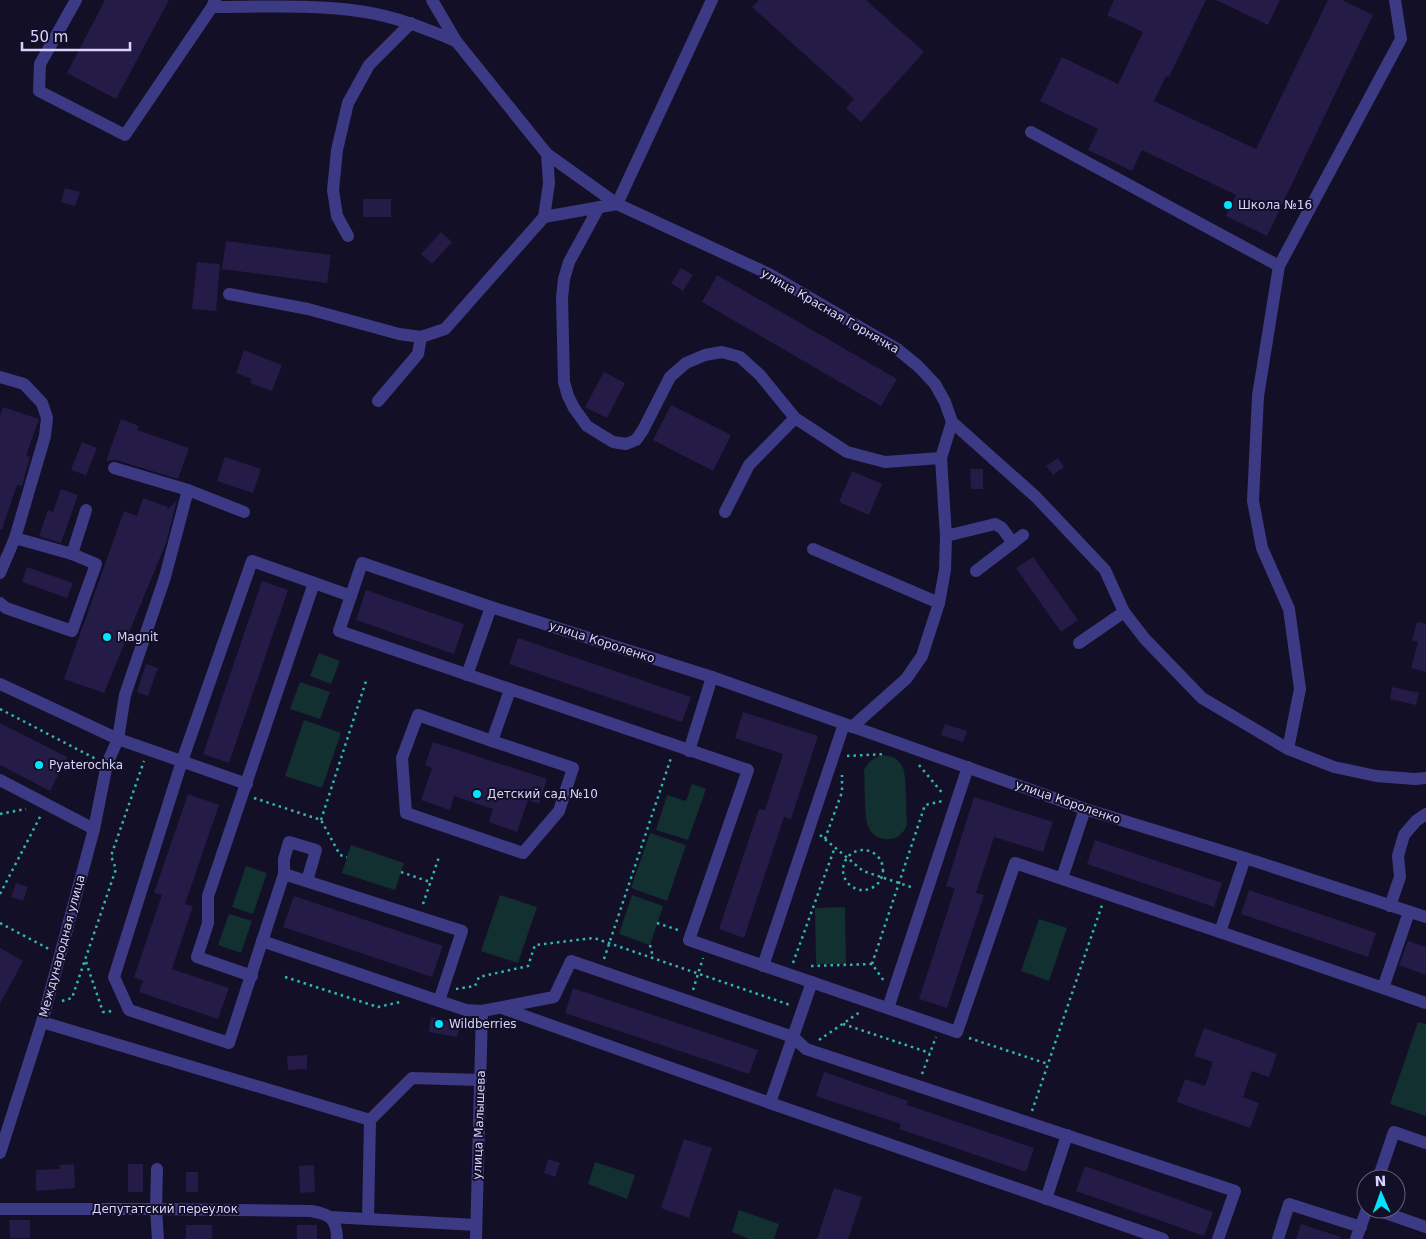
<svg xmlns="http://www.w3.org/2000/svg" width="1426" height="1239" viewBox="0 0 1426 1239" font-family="'DejaVu Sans',sans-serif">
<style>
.green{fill:#12302f}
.building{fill:#241b47}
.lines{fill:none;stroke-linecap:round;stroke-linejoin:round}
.path{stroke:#2fb8b0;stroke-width:2.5;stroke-dasharray:2.5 4;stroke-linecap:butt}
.minor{stroke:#3d3a85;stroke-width:12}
.poi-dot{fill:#00e5ff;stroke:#130f26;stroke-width:2}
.labels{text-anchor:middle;stroke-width:4;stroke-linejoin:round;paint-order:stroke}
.poi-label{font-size:12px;fill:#d9d4ff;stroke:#130f26;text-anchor:start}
.street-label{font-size:12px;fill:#d9d4ff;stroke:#130f26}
</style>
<rect width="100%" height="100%" fill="#130f26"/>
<g class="green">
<polygon points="319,653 340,661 331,684 310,676"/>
<polygon points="300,682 330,692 320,719 290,709"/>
<polygon points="304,720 341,733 322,788 285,776"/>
<path d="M884,755C892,756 899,759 903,768C907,779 906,811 907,825C904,832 898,839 890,839C880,840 871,835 868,826C864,816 865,781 864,770C869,761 874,757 884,755Z"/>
<polygon points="692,784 706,789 688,840 656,830 667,795 686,801"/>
<polygon points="650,833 686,845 667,901 631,888"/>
<polygon points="351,845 404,863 395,890 342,873"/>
<polygon points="246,866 267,873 253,914 232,907"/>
<polygon points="500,895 537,907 518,963 481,951"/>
<polygon points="632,895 663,906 650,945 619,934"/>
<polygon points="845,907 846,964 816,964 815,908"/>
<polygon points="229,914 252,921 241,953 218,945"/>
<polygon points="1039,919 1067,928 1049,981 1021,971"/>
<polygon points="1418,1022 1426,1024 1426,1116 1390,1104"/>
<polygon points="595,1162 635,1175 627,1199 588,1184"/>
<polygon points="739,1210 779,1224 774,1239 749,1239 732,1232"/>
</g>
<g class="building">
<polygon points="105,0 169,0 116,99 67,73"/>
<polygon points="759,0 866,0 924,52 861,122 846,108 854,99 752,7"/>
<polygon points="1114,0 1206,0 1169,77 1166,76 1154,101 1256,149 1328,0 1342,0 1373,15 1267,236 1226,216 1236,195 1142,150 1132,171 1088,150 1098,129 1040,101 1062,57 1118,84 1143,32 1107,15"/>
<polygon points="1216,0 1280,0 1268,25"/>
<polygon points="65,188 80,192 75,206 61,202"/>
<rect x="363" y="199" width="28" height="18"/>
<polygon points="441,232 452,242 432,264 421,254"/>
<polygon points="226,241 331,255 327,283 222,269"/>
<polygon points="197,262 220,264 216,311 192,309"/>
<polygon points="681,268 693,275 683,291 671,283"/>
<polygon points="717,275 897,379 881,406 702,302"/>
<polygon points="244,350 282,365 272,391 250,383 252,379 236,373"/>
<polygon points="604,372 625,383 607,418 585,407"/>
<polygon points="671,405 731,435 713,471 653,440"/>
<polygon points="3,407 39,419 26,456 30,457 22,486 17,485 2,529 0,529 0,416"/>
<polygon points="121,419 139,426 137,430 189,448 178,479 116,460 106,461"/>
<polygon points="82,442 97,448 86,475 71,470"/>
<polygon points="225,457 261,469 253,493 217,481"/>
<polygon points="1058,458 1064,467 1053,475 1046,466"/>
<polygon points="970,469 983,469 983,489 971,489"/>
<polygon points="852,471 882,484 869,515 839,502"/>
<polygon points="61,489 78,495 61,543 39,536 48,510 53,512"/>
<polygon points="143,498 168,507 167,510 177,500 166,543 104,693 64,679 124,511 137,516"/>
<polygon points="1033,557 1078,620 1061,632 1016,568"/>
<polygon points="27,567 73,583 67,598 22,582"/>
<polygon points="262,581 288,590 229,763 203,754"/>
<polygon points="366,590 464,624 454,654 356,620"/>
<polygon points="1417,622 1426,624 1426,672 1411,668 1418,642 1412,640"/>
<polygon points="518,638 691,697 682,722 509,664"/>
<polygon points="146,664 158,668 148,696 137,692"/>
<polygon points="1392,687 1419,693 1416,705 1390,699"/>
<polygon points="743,712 818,736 791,819 784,817 744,938 719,929 759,809 765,810 783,754 735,738"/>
<polygon points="0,723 67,757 50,791 0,765"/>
<polygon points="945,724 967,731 963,742 941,735"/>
<polygon points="433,742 547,779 539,804 528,800 517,832 489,822 493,809 454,796 450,810 421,800 432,768 425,765"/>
<polygon points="188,794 219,805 185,904 193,906 172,969 229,988 218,1019 139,992 143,981 134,977 162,895 154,893"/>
<polygon points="974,797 1053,822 1043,852 994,837 976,893 984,895 947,1008 919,999 955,888 946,886"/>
<polygon points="1095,840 1222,883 1214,907 1087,864"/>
<polygon points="16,883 28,887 23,901 11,897"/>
<polygon points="1249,890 1376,933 1368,957 1241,914"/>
<polygon points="294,896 443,946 432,977 283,927"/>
<polygon points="1408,941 1426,947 1426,975 1399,965"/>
<polygon points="0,948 23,961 0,1004"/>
<polygon points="573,988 758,1050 749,1074 565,1013"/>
<polygon points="431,1017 460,1023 457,1037 429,1032"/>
<polygon points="1204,1028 1277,1054 1269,1077 1252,1071 1243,1097 1259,1103 1250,1128 1177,1102 1185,1079 1205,1086 1213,1062 1194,1056"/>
<polygon points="307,1055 307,1069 288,1070 287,1056"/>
<polygon points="824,1072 908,1101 907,1105 1034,1148 1026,1172 899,1129 901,1124 816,1096"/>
<polygon points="684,1139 712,1148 689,1218 661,1208"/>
<polygon points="548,1159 560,1163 555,1177 544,1173"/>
<polygon points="74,1164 75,1188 36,1191 36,1170 60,1169 59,1165"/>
<rect x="128" y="1164" width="15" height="28"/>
<polygon points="314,1165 315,1192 300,1193 299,1166"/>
<polygon points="1085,1166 1213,1212 1204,1236 1076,1191"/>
<rect x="186" y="1172" width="12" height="20"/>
<polygon points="834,1188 862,1197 848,1239 817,1239"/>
<polygon points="9,1220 30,1220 30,1238 10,1238"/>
<polygon points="1301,1224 1341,1237 1340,1239 1296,1239"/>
<rect x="186" y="1225" width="26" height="14"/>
<rect x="297" y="1225" width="20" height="14"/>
</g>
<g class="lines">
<g class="path">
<polyline points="0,709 96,759"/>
<polyline points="847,756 886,754"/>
<polyline points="919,765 944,795"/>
<polyline points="254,798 321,820 340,855 347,857"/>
<polyline points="0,814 26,809"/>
<polyline points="321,820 367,678"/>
<polyline points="820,835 863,871 914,888"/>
<polyline points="825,839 842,792 842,775"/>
<circle cx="863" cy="870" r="20"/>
<polyline points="401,872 430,882"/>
<polyline points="0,894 41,815"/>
<polyline points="423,904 439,857"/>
<polyline points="0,923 49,949"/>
<polyline points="657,923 678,930"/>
<polyline points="650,945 653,958"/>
<polyline points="604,959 671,758"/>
<polyline points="86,962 103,1012 115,1011"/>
<polyline points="793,963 835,847"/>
<polyline points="872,964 925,805 943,801"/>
<polyline points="811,966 872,964 884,981"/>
<polyline points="285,977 378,1007 400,1002"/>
<polyline points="456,989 475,986 479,977 528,966 535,945 594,938 790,1005"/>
<polyline points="693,990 703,958"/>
<polyline points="62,1001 72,998 116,869 111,856 144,761"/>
<polyline points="843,1024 930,1053"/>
<polyline points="969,1038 1048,1064"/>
<polyline points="819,1040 860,1012"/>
<polyline points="922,1074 936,1037"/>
<polyline points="1032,1111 1102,905"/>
</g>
<g class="minor">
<polyline points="76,0 40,64 39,91 125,135 212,7 215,0"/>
<polyline points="432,0 456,41 547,154 617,204 769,274 897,349 918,366 935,384 945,402 952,422 1036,497 1105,570 1124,612 1145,639 1202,698 1288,749 1334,767 1376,776 1415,779 1426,778"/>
<path d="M212,7C262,7 315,4 365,12C397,17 426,29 456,41"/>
<polyline points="1031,132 1279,266"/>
<polyline points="599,207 569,262 564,279 562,298 564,382 568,396 574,408 587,426 613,442 626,444 636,440 643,430 670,377 686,363 705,355 722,352 740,357 760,375 795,418 847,452 885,462 941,458"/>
<polyline points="544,217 549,183 547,154"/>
<polyline points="348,236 337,216 333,190 337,150 348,103 369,65 411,23"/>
<polyline points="229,294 308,309 399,334 421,337 445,329 544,217 617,204 712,0"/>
<polyline points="0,377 24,384 42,403 47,418 45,436 15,538 0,573"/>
<polyline points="378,401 418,354 421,337"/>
<polyline points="114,468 188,490"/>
<polyline points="725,512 749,465 795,418"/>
<polyline points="946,536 995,524 1002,528 1013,543"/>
<polyline points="15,538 72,554 86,510"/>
<polyline points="813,549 939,603"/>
<polyline points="976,571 1023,535"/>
<polyline points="351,596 252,561 182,761 114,977 129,1010 229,1043 284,874 462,931 439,1001 466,1010 482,1011 554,997 571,961 793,1037 806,1049 1235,1191 1218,1239"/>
<polyline points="0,603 6,608 72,631 96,564 72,554"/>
<polyline points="1079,643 1124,612"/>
<polyline points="467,675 491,607"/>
<polyline points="0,684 118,739 247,784"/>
<polyline points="852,727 906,679 922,656 939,603 945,570 946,536 941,458 952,422"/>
<polyline points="492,741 573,768 559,811 523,853 406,813 402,758 418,715 492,741 510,690"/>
<polyline points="1288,749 1300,689 1289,609 1262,548 1253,501 1258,396 1279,266 1401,39 1395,0"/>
<polyline points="689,751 712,677"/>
<polyline points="0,780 94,829"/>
<polyline points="1245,858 1220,932 1015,863 957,1032 689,940 748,770 339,631 362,563 491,607 712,677 1085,809 1245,858 1426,917"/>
<polyline points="284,874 284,859 289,842 316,850 307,881"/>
<polyline points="1062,878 1085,809"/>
<polyline points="1390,906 1400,877 1398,856 1404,835 1416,821 1426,814"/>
<polyline points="1409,912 1383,988 1426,1003"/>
<polyline points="1220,932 1383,988"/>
<polyline points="262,941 439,1001"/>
<polyline points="763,966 844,724"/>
<polyline points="252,976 197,957 208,923 208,896 314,583"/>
<polyline points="502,1008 770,1103 812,982"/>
<polyline points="888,1008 968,767"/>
<polyline points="42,1022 370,1120 368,1219"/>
<polyline points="770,1103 1163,1239"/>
<polyline points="370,1120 412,1078 481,1080"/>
<polyline points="0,1153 42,1022 94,829 107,764 118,739 125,695 165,577 188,490 244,512"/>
<polyline points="157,1169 156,1209 158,1239"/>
<polyline points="1378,1179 1394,1132 1426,1143"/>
<polyline points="1046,1199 1067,1135"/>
<path d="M0,1209H156L311,1211C330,1214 337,1219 337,1239"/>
<polyline points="1374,1209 1426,1227"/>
<polyline points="330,1217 476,1225"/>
<polyline points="476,1239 482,1011"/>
<polyline points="1278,1239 1289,1204 1361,1227"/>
<polyline points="1356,1239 1367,1209"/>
</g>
</g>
<g class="poi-dot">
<circle cx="1228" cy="205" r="5"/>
<circle cx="107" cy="637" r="5"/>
<circle cx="39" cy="765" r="5"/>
<circle cx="477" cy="794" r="5"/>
<circle cx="439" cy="1024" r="5"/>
</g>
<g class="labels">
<g class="poi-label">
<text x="1238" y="209">Школа №16</text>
<text x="117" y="641">Magnit</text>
<text x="49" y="769">Pyaterochka</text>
<text x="487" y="798">Детский сад №10</text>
<text x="449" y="1028">Wildberries</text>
</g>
<g class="street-label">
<text transform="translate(830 311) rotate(30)" y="4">улица Красная Горнячка</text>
<text transform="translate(602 642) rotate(18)" y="4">улица Короленко</text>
<text transform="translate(1068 802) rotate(19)" y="4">улица Короленко</text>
<text transform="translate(62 946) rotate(-75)" y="4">Международная улица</text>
<text transform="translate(479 1125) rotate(-88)" y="4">улица Малышева</text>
<text x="165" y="1213">Депутатский переулок</text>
</g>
</g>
<g transform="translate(1381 1194) rotate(358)"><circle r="24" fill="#130f26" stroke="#625e7d"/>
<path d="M0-4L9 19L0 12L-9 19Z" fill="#00e5ff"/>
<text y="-8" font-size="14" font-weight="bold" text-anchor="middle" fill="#d9d4ff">N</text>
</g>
<path d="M22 42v8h108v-8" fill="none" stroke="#d9d4ff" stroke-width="2.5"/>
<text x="30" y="42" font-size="15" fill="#d9d4ff" stroke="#130f26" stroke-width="4" paint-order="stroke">50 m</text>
</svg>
